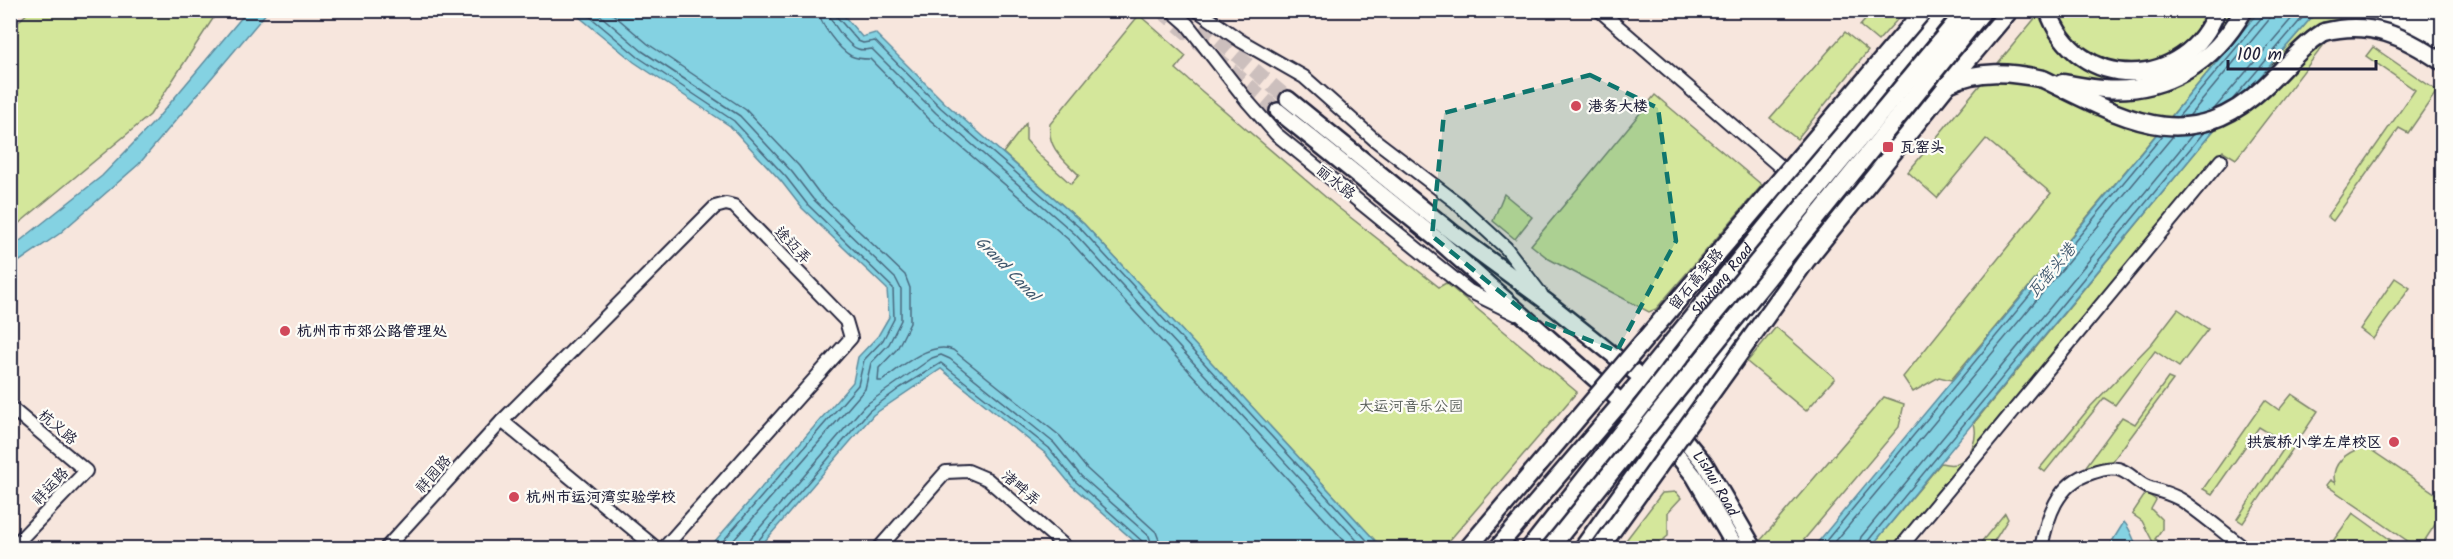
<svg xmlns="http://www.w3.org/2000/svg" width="2453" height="559" viewBox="0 0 2453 559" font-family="Kalam,'LXGW WenKai TC',sans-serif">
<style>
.green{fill:#d4e79b;stroke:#7b846b;stroke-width:1.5}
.water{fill:#84d2e2;stroke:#5d8c9f;stroke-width:1.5}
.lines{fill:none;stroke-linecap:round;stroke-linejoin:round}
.shore{stroke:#49687e;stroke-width:1.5}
.major-tunnel{stroke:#ccbfbd;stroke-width:15;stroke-dasharray:15 8;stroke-linecap:butt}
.minor-casing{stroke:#22223b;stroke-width:16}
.major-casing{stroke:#22223b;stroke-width:20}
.highway-casing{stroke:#22223b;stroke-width:21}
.minor{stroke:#fdfcf7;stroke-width:12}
.major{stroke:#fdfcf7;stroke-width:15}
.highway{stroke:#fdfcf7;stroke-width:16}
.highway-bridge-casing{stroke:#22223b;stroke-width:21;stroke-linecap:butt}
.highway-bridge{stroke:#fdfcf7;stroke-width:16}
.marked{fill:#0f766e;fill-opacity:0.2;stroke:#0f766e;stroke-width:4.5;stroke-dasharray:12 8;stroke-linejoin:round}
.poi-dot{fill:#d1495b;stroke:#fdfcf7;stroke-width:2}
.labels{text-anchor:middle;stroke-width:4.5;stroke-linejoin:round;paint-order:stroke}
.poi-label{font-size:15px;font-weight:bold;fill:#22223b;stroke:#fdfcf7;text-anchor:start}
.street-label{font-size:15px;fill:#22223b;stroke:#fdfcf7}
.park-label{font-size:15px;fill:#575d58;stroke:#fdfcf7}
.water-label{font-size:16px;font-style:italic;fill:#3f576d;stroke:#fdfcf7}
</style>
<rect width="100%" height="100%" fill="#f7e6dd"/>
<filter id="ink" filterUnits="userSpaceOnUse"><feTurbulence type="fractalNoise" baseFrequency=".0167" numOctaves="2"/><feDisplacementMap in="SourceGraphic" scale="12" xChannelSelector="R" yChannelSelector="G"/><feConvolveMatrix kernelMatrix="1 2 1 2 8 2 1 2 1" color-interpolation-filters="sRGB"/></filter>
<g filter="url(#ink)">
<g class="green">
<polygon points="1874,10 1905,10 1905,11 1878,41 1860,26"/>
<polygon points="30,11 218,11 150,115 11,230 11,28"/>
<polygon points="2041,11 2259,11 1951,380 1939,377 1913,392 1903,377 2051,193 1986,139 1937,198 1908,172"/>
<path d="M2317,11H2327L2343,20L2236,159L2223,151L2194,183L1891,548H1870L1941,463C1945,464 1951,465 1955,464C1972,459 1978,437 1974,423L2209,136Z"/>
<path d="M1139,15L1186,56L1176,69L1336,206L1439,287L1446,283L1577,392L1443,548H1382L1084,224L1003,153L1026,123V140L1041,157L1071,184L1079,175C1063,159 1047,148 1050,124Z"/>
<polygon points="1845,32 1868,51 1797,139 1770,118"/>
<polygon points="2373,47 2437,91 2408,133 2399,128 2333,221 2327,216 2415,90 2366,56"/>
<polygon points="1655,95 1762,185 1656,309 1649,312 1549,259 1531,245"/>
<polygon points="1504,194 1532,217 1515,239 1493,221"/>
<polygon points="2395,278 2410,288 2373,339 2360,329"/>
<polygon points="2178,309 2208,329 2179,367 2155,351 2115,405 2104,398 2045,472 2040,468 2091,406 2152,343"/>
<polygon points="1776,327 1835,378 1806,411 1747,362"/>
<polygon points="2168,378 2173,380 2112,462 2096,464 2084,469 2122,417 2135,424"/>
<polygon points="2292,394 2318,411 2243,523 2237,519 2287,444 2259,427 2212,494 2203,489 2265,400 2279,410"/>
<polygon points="1884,397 1904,404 1899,427 1797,548 1764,548 1760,541"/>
<path d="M2362,448L2371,450L2442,498V514L2423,543L2430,548H2418L2326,485L2330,480L2335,483C2330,465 2346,452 2362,448Z"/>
<polygon points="1676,492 1681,498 1668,512 1668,536 1658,544 1661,548 1620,548 1662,493"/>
<polygon points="2146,493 2156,500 2151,509 2162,520 2162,529 2155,539 2170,548 2156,548 2142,521 2132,514"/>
<polygon points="2005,513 2008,519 1991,546 1996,548 1978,546"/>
<polygon points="2353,513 2402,548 2328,548"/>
</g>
<g class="water">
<polygon points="248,10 268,11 139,164 59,234 11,267 11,248 102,176 155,121"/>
<polygon points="572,11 840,11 862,37 875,33 945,103 1084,224 1382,548 1142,548 1071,485 1045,453 941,369 873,415 759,548 709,548 853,382 858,357 878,336 889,317 887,289 802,208 781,181 730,126 634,62"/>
<polygon points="2259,11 2317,11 2209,136 1870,548 1813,548"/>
<path d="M2124,522C2131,529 2133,540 2138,548H2108Z"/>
</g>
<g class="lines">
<g class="shore">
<polyline points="582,10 638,57 734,121 786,177 807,204 893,288 894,319 883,340 864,360 858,385 717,548"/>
<polyline points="594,10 642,51 740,116 792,172 813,199 896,279 901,289 901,320 889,344 871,363 865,389 727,548"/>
<path d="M608,10L648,44L746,110L799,166L819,193L905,275L910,288V323L897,349L879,368L878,381H882C899,368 931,340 953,350L1060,436L1087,469L1156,532L1162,548"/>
<path d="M819,10C819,24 839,49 851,56C857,59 864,59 870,59L930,120L1069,240L1351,548"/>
<path d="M828,10C829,20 848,46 858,49C863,51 868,49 872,49L936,113L1075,234L1364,548"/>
<polyline points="835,10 837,17 858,41 863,43 875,41 941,108 1080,228 1374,548"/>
<polyline points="2233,99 2309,10"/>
<polyline points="2215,108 2299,10"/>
<polyline points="2190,115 2268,21 2271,10"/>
<polyline points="2179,116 2262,17 2263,10"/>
<polyline points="748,548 751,538 864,406 932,358 941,355 950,359 1054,443 1081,476 1149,536 1153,548"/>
<polyline points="755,548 757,542 869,411 900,388 941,363 1049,448 1075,481 1143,542 1145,548"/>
<polyline points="1820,548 2163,135"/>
<polyline points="1830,548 2173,136"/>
<polyline points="1858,548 1861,537 2193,134"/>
<polyline points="1866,548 1867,542 2204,132"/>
</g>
<g class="major-tunnel">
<polyline points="1161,10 1278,111"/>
<polyline points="1184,10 1288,99"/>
</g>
<g class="minor-casing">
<g id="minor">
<polyline points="1171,10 1187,24 1248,102 1276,134 1469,291 1516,314"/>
<polyline points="1197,10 1241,41 1304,77 1375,140 1456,202 1506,248 1541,294"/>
<polyline points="1599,10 1800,184"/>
<polyline points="10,407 86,471 12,548"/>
<polyline points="502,421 656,548"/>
<polyline points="386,548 502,421 715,207 726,204 734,206 846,321 851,338 664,548"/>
<polyline points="879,548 946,472 968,471 987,479 1067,548"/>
<polyline points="1900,548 2221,160"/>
<path d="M2041,548C2047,518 2057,483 2091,473C2099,470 2109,467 2118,469C2129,472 2135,481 2145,486C2157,491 2171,493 2183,501C2204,515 2224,533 2244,548"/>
</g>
</g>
<g class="major-casing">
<g id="major">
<polyline points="2366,10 2400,34"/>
<polyline points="2434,10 2442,16"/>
<polyline points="1288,99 1453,233 1547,302 1642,378 1647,385"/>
<polyline points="1278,111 1439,241 1628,408"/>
<path id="s1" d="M1675,428L1705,464L1754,548"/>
<polyline points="1664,439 1694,476 1736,548"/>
<path id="s2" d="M1497,548L1642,378L1942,10"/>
<polyline points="1582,548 1671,424 1711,365 1769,288"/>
</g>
</g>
<g class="highway-casing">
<g id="highway">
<path d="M2048,10C2076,94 2187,92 2217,10"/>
<polyline points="2385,10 2442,50"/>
<polyline points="2409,10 2442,33"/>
<path d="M2043,79C2122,117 2187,159 2263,88C2284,69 2300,47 2324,32"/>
<path d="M2062,83C2075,85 2089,88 2103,89C2165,94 2214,63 2244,10"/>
<polyline points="1530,548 1627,425"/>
</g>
</g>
<use href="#minor" class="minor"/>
<use href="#major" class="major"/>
<use href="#highway" class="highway"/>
<g class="highway-bridge-casing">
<g id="highway-bridge">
<path d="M2324,32C2370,20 2404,36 2442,62"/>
<path d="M1948,84C1979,69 2011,72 2043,79"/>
<polyline points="1627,425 1710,319 1966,10"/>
<polyline points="1468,548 1924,10"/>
<polyline points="1550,548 1984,10"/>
<polyline points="1600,548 1806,261 1962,67 2010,10"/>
</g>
</g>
<use href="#highway-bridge" class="highway-bridge"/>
</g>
</g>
<path class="marked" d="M1590,75L1658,108L1676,241L1617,351L1532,318L1432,236L1444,113Z"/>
<g class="poi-dot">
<circle cx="1576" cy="106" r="6"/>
<rect x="1882" y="141" width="12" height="12" rx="3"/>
<circle cx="285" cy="331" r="6"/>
<circle cx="2394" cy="442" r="6"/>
<circle cx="514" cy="497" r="6"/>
</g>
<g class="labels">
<g class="poi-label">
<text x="1588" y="111">港务大楼</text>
<text x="1900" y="152">瓦窑头</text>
<text x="297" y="336">杭州市市郊公路管理处</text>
<text x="2382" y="447" text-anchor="end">拱宸桥小学左岸校区</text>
<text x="526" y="502">杭州市运河湾实验学校</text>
</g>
<g class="street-label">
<text transform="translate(1336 182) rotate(39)" y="5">丽水路</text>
<text transform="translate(793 245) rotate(46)" y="5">途迈弄</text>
<text transform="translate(1696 279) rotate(-50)" y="5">留石高架路</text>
<text dy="5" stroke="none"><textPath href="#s2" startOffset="350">Shixiang Road</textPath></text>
<text transform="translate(58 427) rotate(40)" y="5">杭义路</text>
<text transform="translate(433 474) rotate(-48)" y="5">祥园路</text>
<text dy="5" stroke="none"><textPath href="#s1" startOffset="69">Lishui Road</textPath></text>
<text transform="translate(50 486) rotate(-46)" y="5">祥运路</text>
<text transform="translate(1021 488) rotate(41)" y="5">渚畔弄</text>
</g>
<g class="park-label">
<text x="1411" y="411">大运河音乐公园</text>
</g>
<g class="water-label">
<text transform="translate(1008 268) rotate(46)" y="6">Grand Canal</text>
<text transform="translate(2051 270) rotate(-50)" y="6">瓦窑头港</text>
</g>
</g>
<rect width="2453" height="559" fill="none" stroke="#fdfcf7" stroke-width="36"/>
<rect x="18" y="18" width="2417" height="523" fill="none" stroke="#22223b" stroke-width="2" filter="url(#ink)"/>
<path d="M2228 60v9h148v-9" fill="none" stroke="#22223b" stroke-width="3"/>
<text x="2237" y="60" font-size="18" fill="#22223b" stroke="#fdfcf7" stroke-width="4.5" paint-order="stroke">100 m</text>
</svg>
